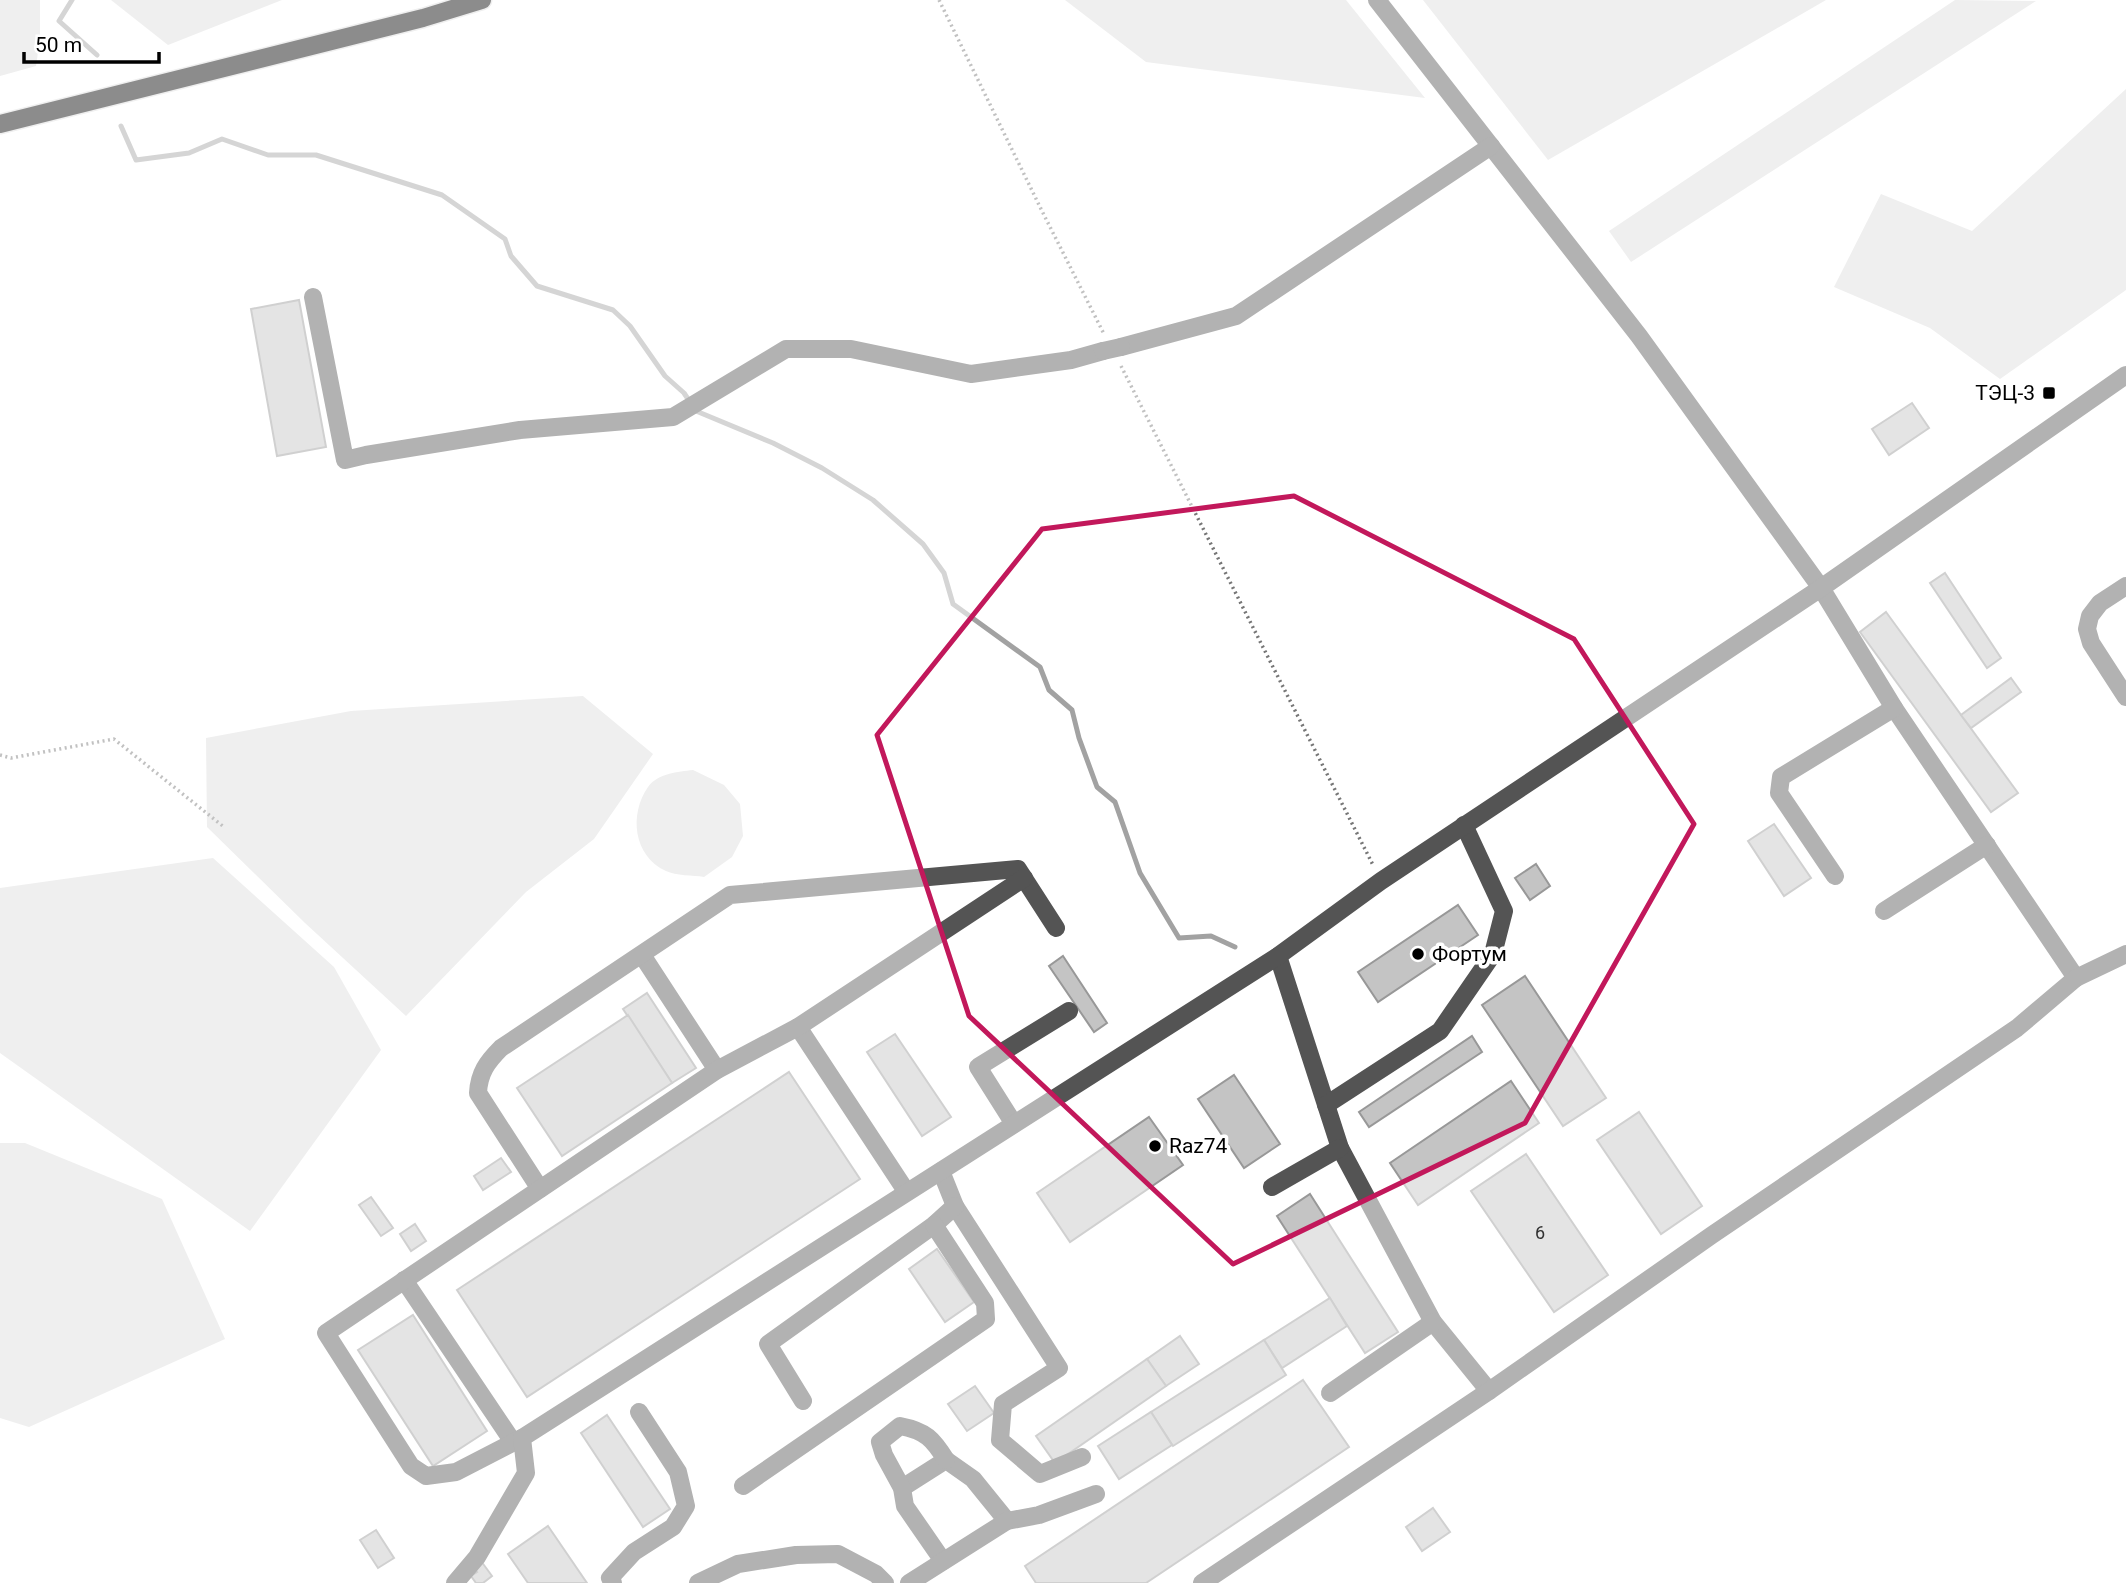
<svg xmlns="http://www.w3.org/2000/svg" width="2126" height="1583" viewBox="0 0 2126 1583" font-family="Roboto,sans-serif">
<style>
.green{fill:#dbdbdb}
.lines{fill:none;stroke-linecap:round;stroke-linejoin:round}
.stream{stroke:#a2a2a2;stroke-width:5}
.building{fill:#c4c4c4;stroke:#989898;stroke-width:2}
.major-casing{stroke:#dbdbdb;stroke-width:21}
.path{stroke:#767676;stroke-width:3.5;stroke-dasharray:2 3.5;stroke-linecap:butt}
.minor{stroke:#545454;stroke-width:18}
.major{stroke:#000;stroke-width:18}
.minor-bridge{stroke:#545454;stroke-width:18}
.marked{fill:none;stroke:#c2185b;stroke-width:5;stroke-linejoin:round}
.poi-dot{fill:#000;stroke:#fff;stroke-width:2.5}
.labels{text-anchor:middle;stroke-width:7;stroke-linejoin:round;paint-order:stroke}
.number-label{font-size:18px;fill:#313131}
.poi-label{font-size:21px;fill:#000;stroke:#fff;text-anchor:start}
</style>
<rect width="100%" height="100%" fill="#fff"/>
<g class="green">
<polygon points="0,0 40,0 40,38 36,66 0,76"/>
<polygon points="111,0 282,0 168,45"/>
<polygon points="1065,0 1346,0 1425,98 1146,62"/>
<polygon points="1423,0 1826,0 1548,160"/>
<polygon points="1955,0 2036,1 1631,262 1609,231"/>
<polygon points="2126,89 2126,290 2000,379 1930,328 1834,287 1881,194 1972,231"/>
<polygon points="583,696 653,754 594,839 526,892 406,1016 305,923 207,827 206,738 351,711"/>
<path d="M693,770L724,785L740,804L743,836L732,857L704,877C693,875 676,876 666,871C633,856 629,814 648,787C658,773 678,772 693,770Z"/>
<polygon points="213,858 334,967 381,1050 250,1231 0,1053 0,888"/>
<polygon points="0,1143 25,1143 162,1199 225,1339 29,1427 0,1418"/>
</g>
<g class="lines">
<g class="stream">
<polyline points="72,0 59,21 97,55"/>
<polyline points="121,126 136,160 189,153 222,139 268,155 316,155 442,195 505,239 511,256 537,286 613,310 630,326 665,376 684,393 696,411 773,443 822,468 873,500 923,544 944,573 953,604 1040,667 1049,690 1072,710 1079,738 1097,787 1115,802 1140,873 1179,938 1211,936 1235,947"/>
</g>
</g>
<g class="building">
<polygon points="299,300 326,447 277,456 251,309"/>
<polygon points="1912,403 1929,428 1889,455 1872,429"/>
<polygon points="1945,573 2001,658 1987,668 1930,583"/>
<polygon points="1886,612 2018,793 1991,812 1860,632"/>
<polygon points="2011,678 2021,692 1971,728 1961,715"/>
<polygon points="1774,824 1811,878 1784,896 1748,841"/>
<polygon points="1536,864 1550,886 1530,900 1515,878"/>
<polygon points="1458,905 1478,935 1378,1002 1358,972"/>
<polygon points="1063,956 1107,1023 1094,1032 1049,966"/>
<polygon points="1525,976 1606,1098 1563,1126 1482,1005"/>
<polygon points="647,993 696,1068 672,1083 623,1009"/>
<polygon points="628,1015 672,1083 562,1156 517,1088"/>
<polygon points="895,1034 951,1117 922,1136 867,1052"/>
<polygon points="1472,1036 1482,1052 1369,1127 1359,1112"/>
<polygon points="789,1072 860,1179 527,1397 457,1290"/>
<polygon points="1234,1075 1280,1144 1244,1168 1198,1099"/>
<polygon points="1511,1081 1539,1123 1418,1205 1390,1163"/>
<polygon points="1639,1112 1702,1206 1661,1234 1597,1140"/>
<polygon points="1149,1117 1183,1165 1070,1242 1037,1193"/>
<polygon points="1526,1154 1608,1275 1554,1312 1471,1191"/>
<polygon points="501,1158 511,1172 483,1190 474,1176"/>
<polygon points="1310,1194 1398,1332 1365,1353 1277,1216"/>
<polygon points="371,1197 393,1228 381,1236 359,1205"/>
<polygon points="415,1224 426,1241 411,1251 400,1234"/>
<polygon points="937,1249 974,1302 945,1322 909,1269"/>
<polygon points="1330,1298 1347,1326 1282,1368 1264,1340"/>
<polygon points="413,1315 487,1431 433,1466 358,1350"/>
<polygon points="1180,1336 1199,1364 1166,1386 1147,1359"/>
<polygon points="1264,1340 1286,1375 1173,1446 1151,1412"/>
<polygon points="1147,1359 1166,1386 1055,1463 1036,1436"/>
<polygon points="1303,1380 1349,1447 1146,1583 1036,1583 1025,1566"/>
<polygon points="975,1386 994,1413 967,1431 948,1404"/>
<polygon points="1151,1412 1172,1445 1119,1479 1098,1446"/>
<polygon points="607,1415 670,1509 643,1527 581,1433"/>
<polygon points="1433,1508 1450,1532 1422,1551 1406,1527"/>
<polygon points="548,1526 587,1583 528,1583 508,1554"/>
<polygon points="376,1530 394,1558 378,1568 360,1540"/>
<polygon points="481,1561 492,1576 483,1583 476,1583 471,1576 477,1572 473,1567"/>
</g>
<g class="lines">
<g class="major-casing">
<polyline id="major" points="0,124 423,18 482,0"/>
</g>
<g class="path">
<polyline points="939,0 1042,211 1104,334"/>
<polyline points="1121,366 1373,865"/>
<polyline points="0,755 11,758 114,739 224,827"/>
</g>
<g class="minor">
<polyline points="1377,0 1639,336 1821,588 1894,708 2076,978"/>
<polyline points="313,297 345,460 366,455 520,430 673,417 786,349 851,349 971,374 1071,360 1103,351"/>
<polyline points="1121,347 1236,316 1491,146"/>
<polyline points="2126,586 2100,603 2090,616 2087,629 2091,643 2126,697"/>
<polyline points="1835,876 1779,793 1781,777 1894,708"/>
<polyline points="1884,911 1987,845"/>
<polyline points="642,955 717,1070"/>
<polyline points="1278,956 1340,1148 1433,1322 1489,1391"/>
<polyline points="798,1027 906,1191"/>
<polyline points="1326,1105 1440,1031 1493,954 1504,911 1464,825"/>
<polyline points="1014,1124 978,1067 1069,1011"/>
<polyline points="941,1171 955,1206 1059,1368 1003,1404 1000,1440 1040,1474 1082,1457"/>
<polyline points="1272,1187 1340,1148"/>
<path d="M540,1189L478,1093C479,1073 487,1062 501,1048L730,895L1018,869L1056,928"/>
<polyline points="404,1280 513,1442"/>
<polyline points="1330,1393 1433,1322"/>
<polyline points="803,1401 768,1344 934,1225 955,1206"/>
<polyline points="522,1438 456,1472 426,1476 411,1466 326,1333 717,1070 798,1027 1024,878"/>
<polyline points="743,1486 986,1319 985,1303 934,1225"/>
<polyline points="902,1488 946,1460 973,1479 1007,1521"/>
<path d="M943,1561L905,1506L902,1488L884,1455L880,1442L900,1426C926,1431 933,1439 946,1460"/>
<polyline points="455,1583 477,1557 526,1473 522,1438 1278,956 1381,881 1821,588 2126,375"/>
<polyline points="613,1583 610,1578 634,1552 673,1527 686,1506 678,1472 639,1412"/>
<polyline points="698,1583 738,1564 796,1555 838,1554 876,1574 885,1583"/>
<polyline points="909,1583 1007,1521 1039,1515 1096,1494"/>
<polyline points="1202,1583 1489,1391 1712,1235 2017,1028 2076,978 2126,954"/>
</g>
<use href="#major" class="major"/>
<polyline class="minor-bridge" points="1103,351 1121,347"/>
</g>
<path d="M0 0H2126V1583H0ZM1294,496L1574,639L1694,824L1525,1123L1233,1264L969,1016L877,735L1042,529Z" fill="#fff" fill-opacity=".55" fill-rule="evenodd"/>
<path class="marked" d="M1294,496L1574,639L1694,824L1525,1123L1233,1264L969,1016L877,735L1042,529Z"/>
<g class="poi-dot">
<rect x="2042" y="386" width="14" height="14" rx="3.5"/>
<circle cx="1418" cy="954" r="7"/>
<circle cx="1155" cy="1146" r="7"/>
</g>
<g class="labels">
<g class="number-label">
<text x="1540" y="1239">6</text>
</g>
<g class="poi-label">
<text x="2035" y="400" text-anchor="end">ТЭЦ-3</text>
<text x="1432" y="961">Фортум</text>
<text x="1169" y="1153">Raz74</text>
</g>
</g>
<path d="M24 52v10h135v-10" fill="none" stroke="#000000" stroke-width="3.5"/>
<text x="35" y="52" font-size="21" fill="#000000" stroke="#ffffff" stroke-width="5" paint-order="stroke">50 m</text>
</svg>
